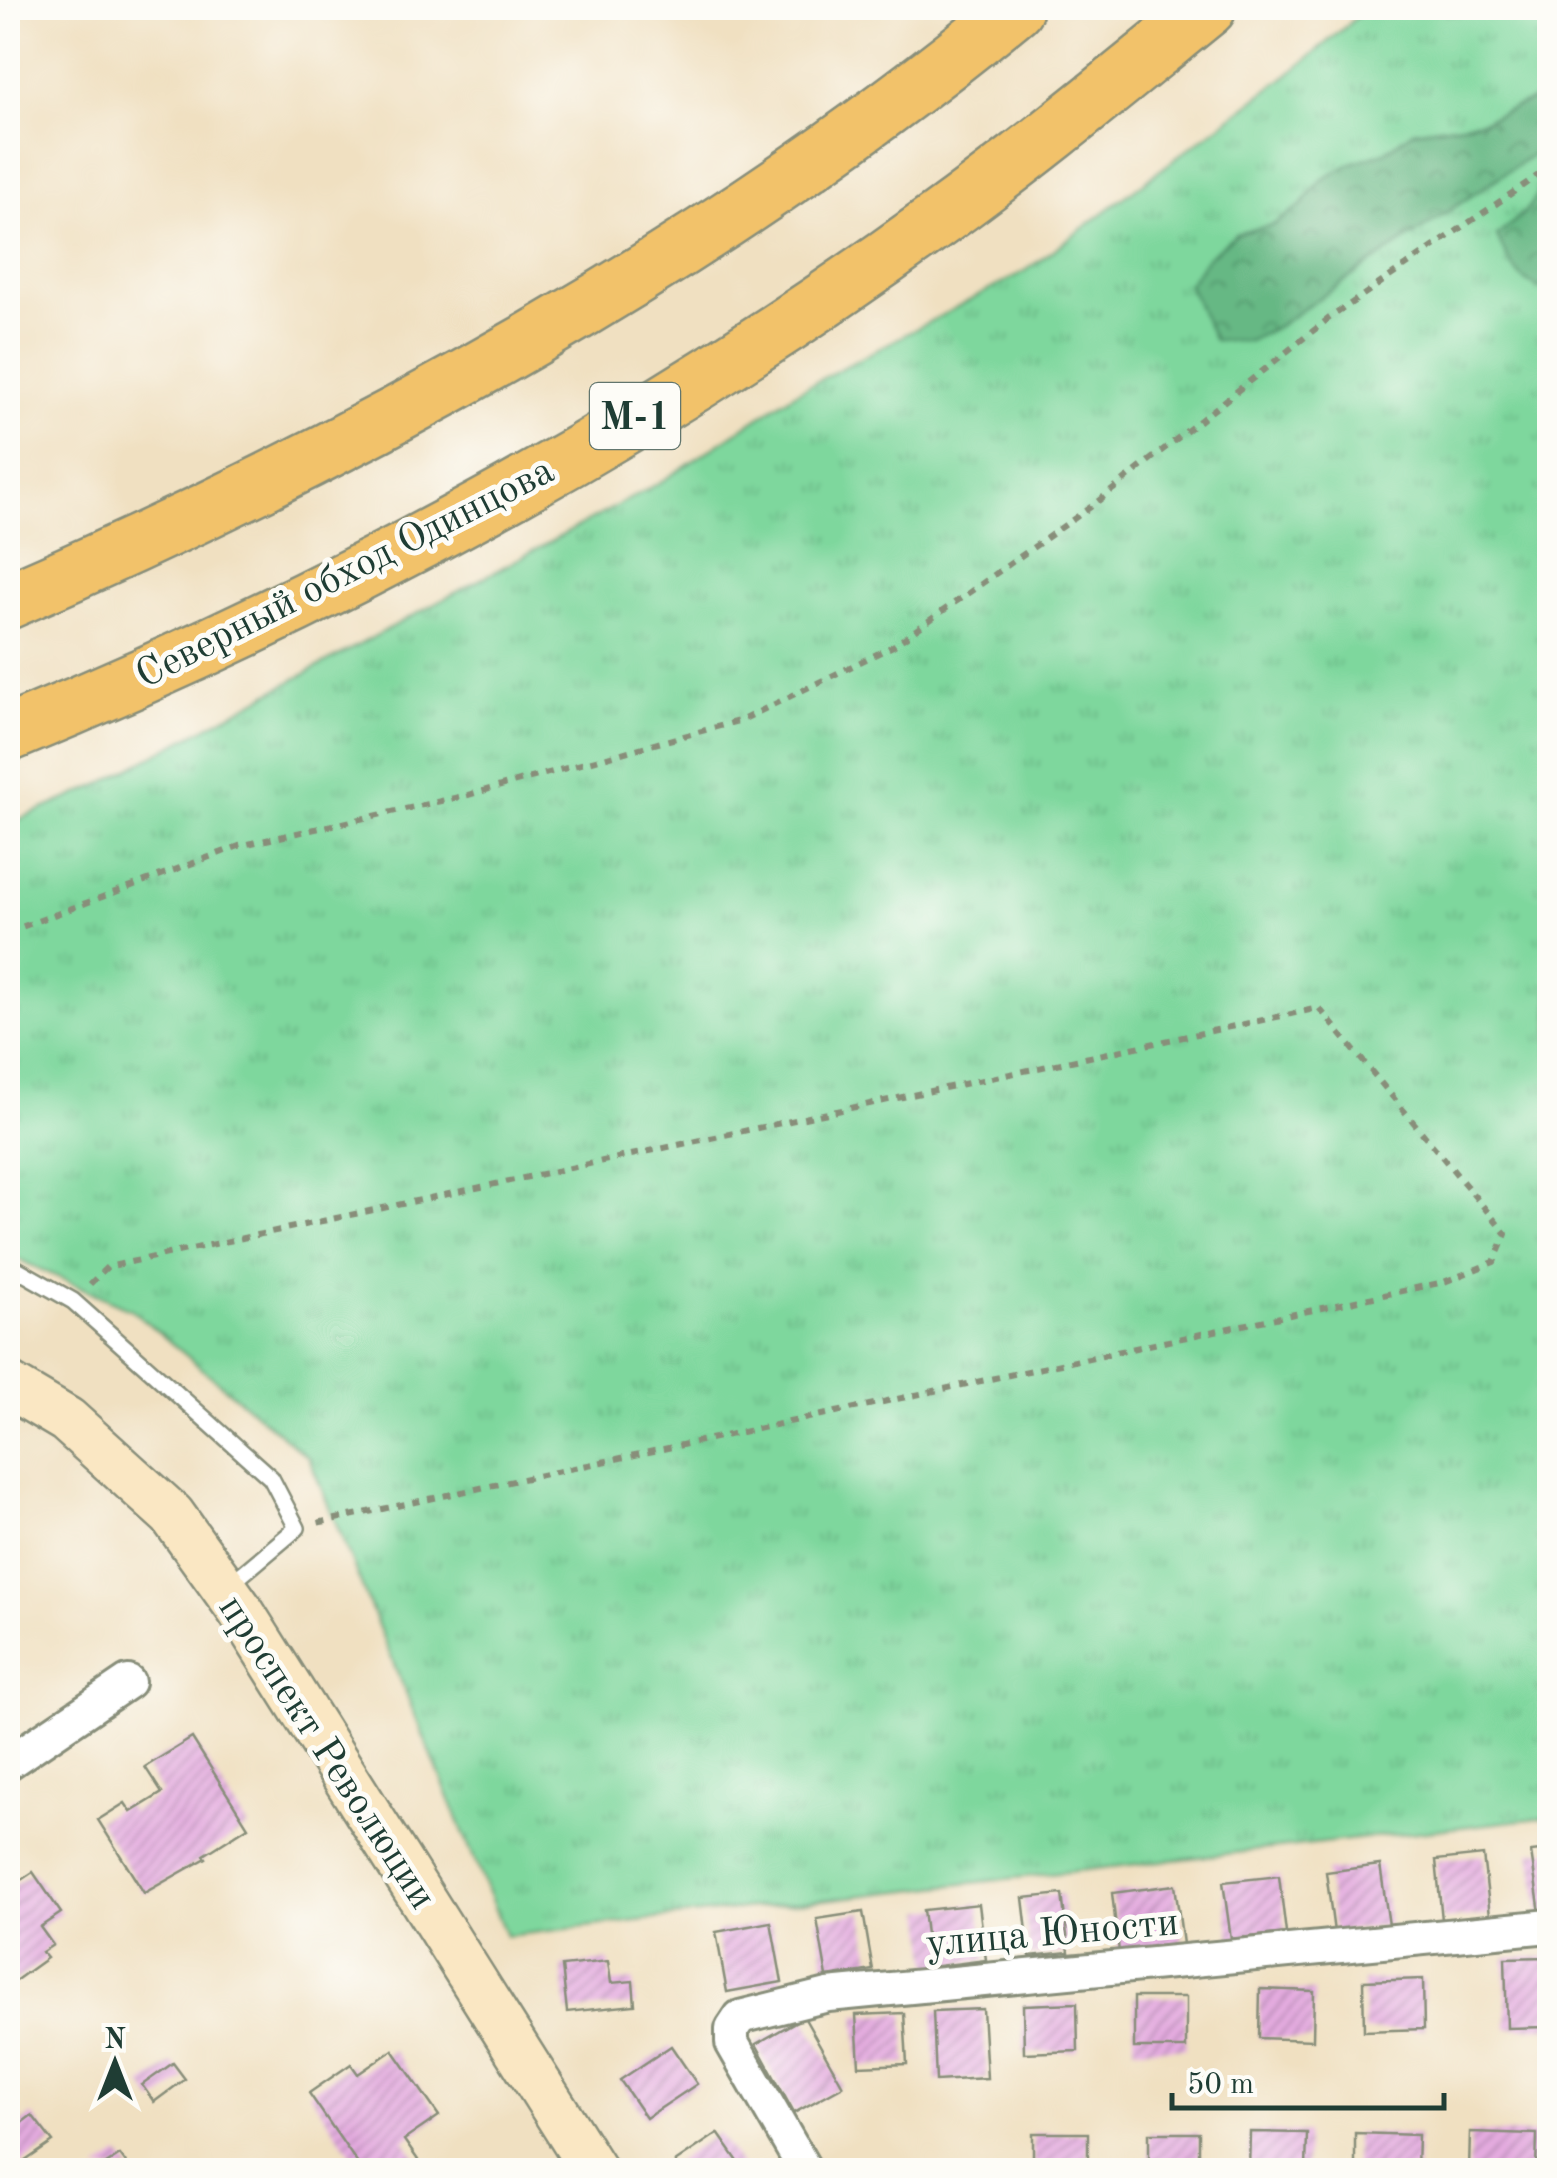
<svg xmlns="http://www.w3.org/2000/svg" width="1557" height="2178" viewBox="0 0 1557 2178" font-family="'Old Standard TT',serif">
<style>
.grass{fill:url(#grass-tufts);stroke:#4e8a68;stroke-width:2.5}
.forest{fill:url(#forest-crowns);stroke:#427a5c;stroke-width:2.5}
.building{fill:url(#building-hatch)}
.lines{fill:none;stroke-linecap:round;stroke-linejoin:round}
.lane-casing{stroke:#888e7a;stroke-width:20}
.street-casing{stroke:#888e7a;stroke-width:38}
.secondary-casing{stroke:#888e7a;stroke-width:50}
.highway-casing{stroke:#888e7a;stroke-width:60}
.path{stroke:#888e7a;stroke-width:6;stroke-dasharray:8 8;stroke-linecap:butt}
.lane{stroke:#fff;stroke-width:15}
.street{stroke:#fff;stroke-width:32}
.secondary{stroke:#fae7c3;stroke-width:45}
.highway{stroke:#f2c26a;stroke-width:55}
.labels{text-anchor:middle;stroke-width:10;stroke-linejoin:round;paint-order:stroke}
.shield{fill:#fdfcf7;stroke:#62766e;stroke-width:2.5}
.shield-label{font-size:38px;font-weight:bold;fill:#1f3d34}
.street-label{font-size:40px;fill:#1f3d34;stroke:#fdfcf7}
</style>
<defs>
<pattern id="grass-tufts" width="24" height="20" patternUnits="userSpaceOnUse" patternTransform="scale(2.5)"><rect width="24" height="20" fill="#7ed79d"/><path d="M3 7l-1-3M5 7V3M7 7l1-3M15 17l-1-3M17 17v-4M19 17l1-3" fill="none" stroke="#6cb988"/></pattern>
<pattern id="forest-crowns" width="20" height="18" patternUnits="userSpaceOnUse" patternTransform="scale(2.5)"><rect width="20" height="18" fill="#66b884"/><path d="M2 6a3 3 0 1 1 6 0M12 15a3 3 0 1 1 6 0" fill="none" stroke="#53976d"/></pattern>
<pattern id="building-hatch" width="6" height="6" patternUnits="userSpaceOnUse" patternTransform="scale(2.5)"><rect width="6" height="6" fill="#e4abdf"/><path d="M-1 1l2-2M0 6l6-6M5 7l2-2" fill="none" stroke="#b88cb6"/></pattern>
</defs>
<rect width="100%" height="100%" fill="#fdfcf7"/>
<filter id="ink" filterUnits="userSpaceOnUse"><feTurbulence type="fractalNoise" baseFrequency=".01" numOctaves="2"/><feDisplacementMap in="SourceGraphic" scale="20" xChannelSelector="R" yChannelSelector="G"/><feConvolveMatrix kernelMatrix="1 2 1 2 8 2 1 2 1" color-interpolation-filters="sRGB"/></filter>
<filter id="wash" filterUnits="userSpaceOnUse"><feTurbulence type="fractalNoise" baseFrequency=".0048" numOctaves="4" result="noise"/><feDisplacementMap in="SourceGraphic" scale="40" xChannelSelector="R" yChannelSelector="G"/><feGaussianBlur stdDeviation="2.25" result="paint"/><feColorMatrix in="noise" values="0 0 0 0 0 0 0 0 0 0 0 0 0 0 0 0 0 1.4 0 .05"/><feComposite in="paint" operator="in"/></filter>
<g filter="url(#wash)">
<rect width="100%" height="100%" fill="#f0e0c1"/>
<path class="grass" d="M1367,8H1549V93L1483,121L1413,131L1385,152L1322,180L1302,205L1273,225L1236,234L1208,257L1203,313L1214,339L1249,341L1278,326L1549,143C1549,193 1535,204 1497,236L1540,288L1550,289L1549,1817L506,1936L309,1458L132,1310L8,1255V824L99,785L661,482L795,393L1027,270L1298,67Z"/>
<g class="forest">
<polygon points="1549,93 1549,143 1545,146 1278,326 1249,341 1214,340 1188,284 1208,257 1236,234 1273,225 1302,205 1322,180 1352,163 1385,152 1413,131 1483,121"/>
<path d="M1549,181V289C1519,286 1508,261 1497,236L1523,214Z"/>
</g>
<g id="blocks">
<g class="building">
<polygon points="192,1738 248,1827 204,1855 206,1858 144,1893 98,1820 125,1803 131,1812 162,1793 145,1767"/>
<polygon points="1550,1850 1550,1912 1540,1913 1531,1852"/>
<polygon points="1483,1855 1490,1915 1442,1920 1436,1860"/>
<polygon points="1380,1865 1389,1925 1334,1932 1326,1872"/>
<polygon points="33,1872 61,1913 40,1927 53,1945 42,1952 47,1958 8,1986 8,1880 12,1886"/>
<polygon points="1279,1876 1286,1933 1231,1939 1223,1882"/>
<polygon points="1175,1885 1183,1944 1119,1952 1112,1893"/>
<polygon points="1062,1894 1069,1952 1030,1956 1023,1898"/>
<polygon points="979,1904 986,1960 930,1967 923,1910"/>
<polygon points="863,1912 873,1970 827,1977 817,1919"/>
<polygon points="771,1922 782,1982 727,1992 716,1932"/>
<polygon points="1550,1957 1550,2027 1507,2028 1505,1958"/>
<polygon points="608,1961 611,1983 633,1981 635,2005 567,2012 562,1966"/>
<polygon points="1423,1979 1424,2029 1364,2031 1363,1981"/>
<polygon points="1260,1989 1314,1991 1313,2040 1259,2038"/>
<rect x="1134" y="1997" width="52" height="51"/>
<polygon points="1077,2003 1078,2051 1024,2053 1023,2005"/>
<polygon points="983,2009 987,2078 936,2081 933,2011"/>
<polygon points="904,2013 907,2064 859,2066 856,2015"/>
<polygon points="804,2017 843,2086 794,2113 756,2044"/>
<polygon points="671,2046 697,2084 646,2118 620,2080"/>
<polygon points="393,2050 439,2116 404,2140 425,2170 362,2170 309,2093 351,2064 358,2074"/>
<polygon points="173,2063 185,2079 154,2102 142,2085"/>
<polygon points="32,2115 53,2142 12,2170 8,2164 8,2133"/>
<polygon points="1250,2132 1307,2133 1306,2170 1249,2170"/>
<polygon points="1470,2132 1537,2134 1536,2170 1469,2170"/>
<polygon points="718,2133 744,2170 681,2170 675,2162"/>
<rect x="1033" y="2133" width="55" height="37"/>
<rect x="1149" y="2133" width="50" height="37"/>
<polygon points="1355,2133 1418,2135 1417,2170 1355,2170"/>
<polygon points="120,2155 131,2170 97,2170"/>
</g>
</g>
</g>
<g filter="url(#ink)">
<use href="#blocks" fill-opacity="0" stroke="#888e7a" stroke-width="2.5"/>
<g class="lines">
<g class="lane-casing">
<polyline id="lane" points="8,1264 73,1301 271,1478 297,1528 228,1586"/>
</g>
<g class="street-casing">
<g id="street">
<polyline points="8,1763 128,1682"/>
<polyline points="805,2170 732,2043 732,2029 740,2017 828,1995 1550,1926"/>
</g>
</g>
<g class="secondary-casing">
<polyline id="secondary" points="8,1385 67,1420 172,1515 240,1610 593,2170"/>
</g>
<g class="highway-casing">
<g id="highway">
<path d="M8,601C358,450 720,251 1015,8"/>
<path d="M8,734C332,601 650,429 934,223C1029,155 1118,81 1208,8"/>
</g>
</g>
<g class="path">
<polyline points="8,932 239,846 468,795 742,720 893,646 1092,506 1328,319 1550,167"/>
<polyline points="90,1284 107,1267 1319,1008 1506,1234 1494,1262 1444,1282 317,1523"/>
</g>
<use href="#lane" class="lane"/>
<use href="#street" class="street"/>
<use href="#secondary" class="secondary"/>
<use href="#highway" class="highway"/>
</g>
</g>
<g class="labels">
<rect class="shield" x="590" y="383" width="90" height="66" rx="8"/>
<g class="shield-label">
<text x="635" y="429">М-1</text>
</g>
<g class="street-label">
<text transform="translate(344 571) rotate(-27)" y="14">Северный обход Одинцова</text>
<text transform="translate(329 1751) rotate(57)" y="14">проспект Революции</text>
<text transform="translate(1052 1931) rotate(-5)" y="14">улица Юности</text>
</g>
</g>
<rect width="1557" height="2178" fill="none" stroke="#fdfcf7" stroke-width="40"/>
<g transform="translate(115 2063)" stroke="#fdfcf7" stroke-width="8" paint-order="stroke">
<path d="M0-8L18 38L0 25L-18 38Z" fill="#1f3d34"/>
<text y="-15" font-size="28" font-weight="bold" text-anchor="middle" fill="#1f3d34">N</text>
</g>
<path d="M1172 2093v15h272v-15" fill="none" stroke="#1f3d34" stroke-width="5"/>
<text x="1187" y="2093" font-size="30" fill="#1f3d34" stroke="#fdfcf7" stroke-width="8" paint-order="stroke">50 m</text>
</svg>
